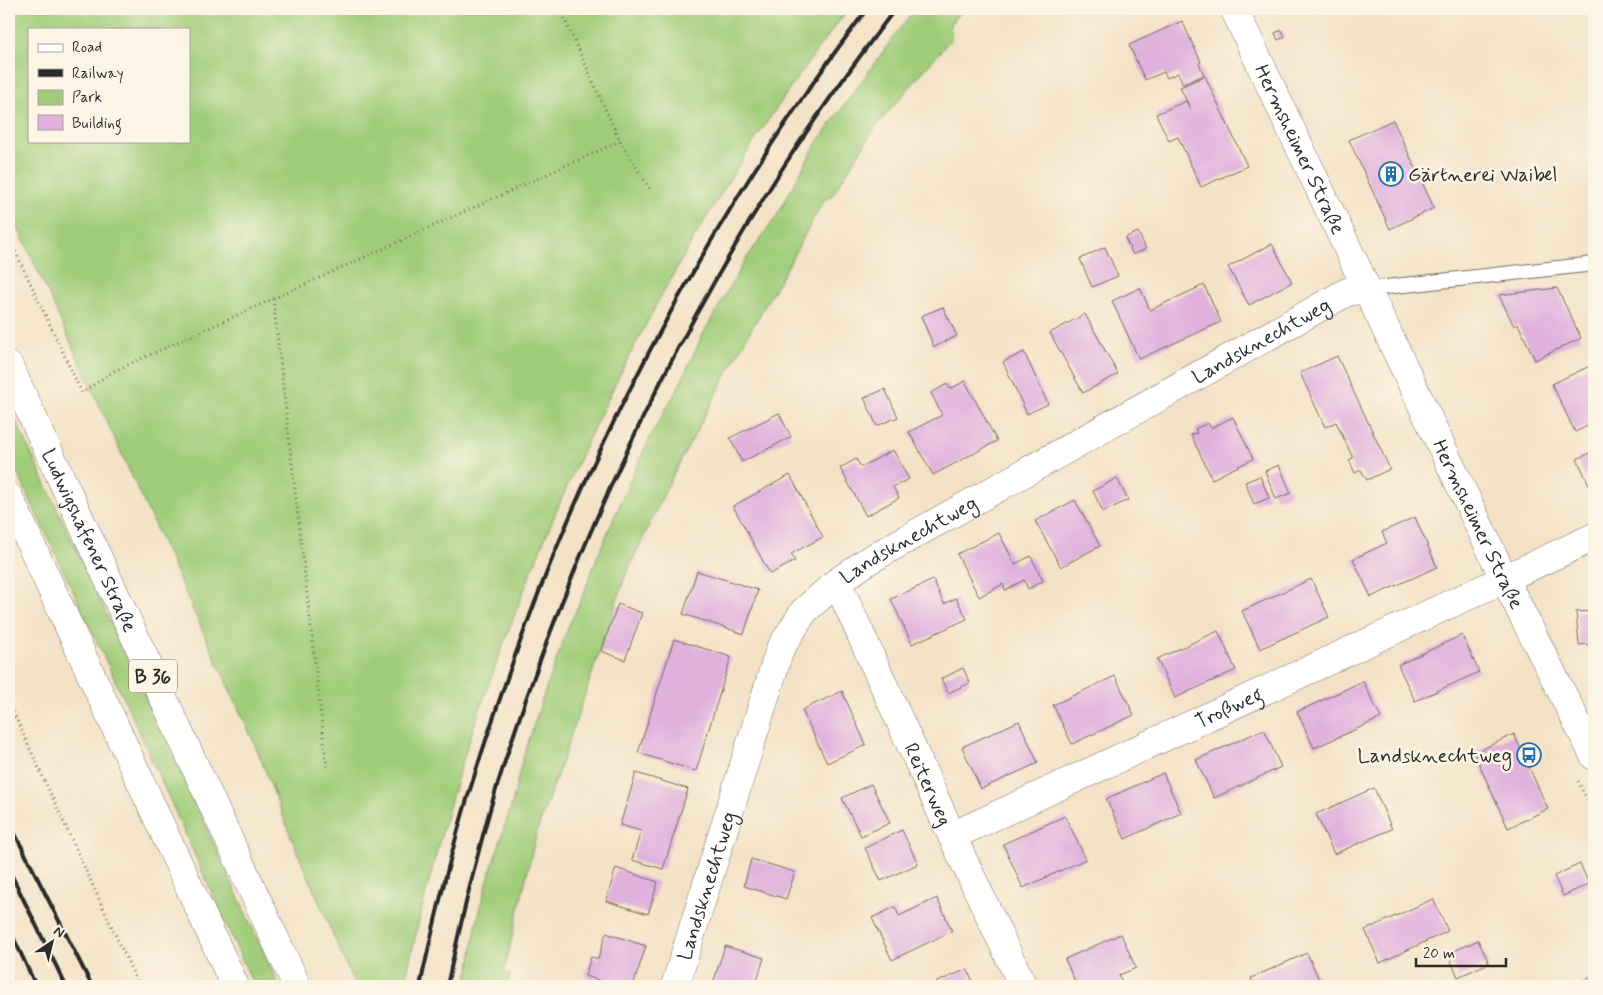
<svg xmlns="http://www.w3.org/2000/svg" width="1603" height="995" viewBox="0 0 1603 995" font-family="Mynerve,sans-serif">
<style>
.green{fill:#a1cd7a;stroke:#667c52;fill-rule:evenodd}
.building{fill:#e0b1dd}
.lines{fill:none;stroke-linecap:round;stroke-linejoin:round}
.lane-casing{stroke:#716b61;stroke-width:16}
.street-casing{stroke:#716b61;stroke-width:29}
.secondary-casing{stroke:#716b61;stroke-width:29}
.primary-casing{stroke:#716b61;stroke-width:29}
.path{stroke:#716b61;stroke-width:3;stroke-dasharray:1 4;stroke-linecap:butt}
.lane{stroke:#fff;stroke-width:14}
.street{stroke:#fff;stroke-width:28}
.secondary{stroke:#fff;stroke-width:28}
.primary{stroke:#fff;stroke-width:28}
.rail{stroke:#2b2b2b;stroke-width:4}
.labels{text-anchor:middle;stroke-width:5;stroke-linejoin:round;paint-order:stroke}
.shield{fill:#fcf5e5;stroke:#6a6863;stroke-width:1}
.shield-label{font-size:19px;font-weight:bold;fill:#2b2b2b}
.street-label{font-size:20px;fill:#2b2b2b;stroke:#fcf5e5}
.poi-label{font-size:20px;fill:#2b2b2b;stroke:#fcf5e5;text-anchor:start}
</style>
<rect width="100%" height="100%" fill="#fcf5e5"/>
<filter id="ink" filterUnits="userSpaceOnUse"><feTurbulence type="fractalNoise" baseFrequency=".02" numOctaves="2"/><feDisplacementMap in="SourceGraphic" scale="10" xChannelSelector="R" yChannelSelector="G"/><feConvolveMatrix kernelMatrix="1 2 1 2 8 2 1 2 1" color-interpolation-filters="sRGB"/></filter>
<filter id="wash" filterUnits="userSpaceOnUse"><feTurbulence type="fractalNoise" baseFrequency=".0096" numOctaves="4" result="noise"/><feDisplacementMap in="SourceGraphic" scale="20" xChannelSelector="R" yChannelSelector="G"/><feGaussianBlur stdDeviation="1.12" result="paint"/><feColorMatrix in="noise" values="0 0 0 0 0 0 0 0 0 0 0 0 0 0 0 0 0 1.4 0 .05"/><feComposite in="paint" operator="in"/></filter>
<g filter="url(#wash)">
<rect width="100%" height="100%" fill="#f3e2c6"/>
<g class="green">
<path d="M9,9H848C705,196 592,406 510,627C489,683 468,739 452,797C434,859 418,923 404,986H355L292,839L256,747L9,208ZM29,29H189V141H29Z"/>
<polygon points="916,9 964,9 950,24 952,38 877,125 831,197 823,201 794,255 744,342 669,483 625,577 565,753 537,831 504,972 510,974 507,986 464,986 470,966 476,926 487,883 513,800 522,761 543,697 569,625 582,598 598,555 629,483 652,433 678,388 703,334 746,259 776,217 815,146 863,79 906,20"/>
<polygon points="9,406 198,809 279,986 254,986 131,714 9,455"/>
</g>
<g id="blocks">
<g class="building">
<polygon points="1182,21 1201,62 1199,63 1204,75 1183,84 1178,73 1167,78 1164,72 1145,80 1129,45"/>
<polygon points="1282,30 1285,37 1278,40 1275,33"/>
<polygon points="1205,76 1247,166 1201,187 1178,137 1169,141 1156,114 1186,101 1190,108 1180,87"/>
<polygon points="1393,120 1434,208 1390,229 1349,140"/>
<polygon points="1138,232 1146,249 1133,255 1125,238"/>
<polygon points="1272,244 1292,282 1249,305 1228,267"/>
<polygon points="1105,247 1118,276 1092,287 1080,259"/>
<polygon points="1204,285 1221,322 1139,359 1112,301 1140,288 1150,310"/>
<polygon points="1557,288 1581,338 1535,360 1518,324 1514,326 1499,295"/>
<polygon points="943,307 957,336 934,347 921,316"/>
<polygon points="1085,314 1118,374 1083,393 1050,333"/>
<polygon points="1024,352 1048,404 1027,414 1003,362"/>
<polygon points="1337,356 1390,469 1367,480 1361,470 1355,473 1349,460 1353,458 1336,422 1325,427 1300,373"/>
<polygon points="1594,364 1594,423 1575,432 1552,384"/>
<polygon points="965,381 997,441 933,475 909,432 942,415 931,393 947,384 950,389"/>
<polygon points="885,389 898,417 877,426 864,398"/>
<polygon points="779,413 791,437 742,462 730,438"/>
<polygon points="1233,417 1253,459 1212,479 1191,435 1197,433 1195,429 1208,423 1211,428"/>
<polygon points="893,450 909,479 893,487 899,498 866,516 840,468 856,459 861,467"/>
<polygon points="1594,451 1594,495 1577,459"/>
<polygon points="1279,465 1291,493 1276,499 1265,471"/>
<polygon points="790,475 823,537 791,554 795,561 770,574 733,506"/>
<polygon points="1260,476 1269,498 1254,504 1245,482"/>
<polygon points="1117,478 1128,500 1103,512 1093,491"/>
<polygon points="1075,500 1100,546 1061,567 1035,521"/>
<polygon points="1415,517 1437,567 1371,597 1353,559 1387,543 1382,532"/>
<polygon points="999,533 1015,564 1031,556 1043,581 1028,589 1024,580 1005,590 1003,584 979,597 957,554"/>
<polygon points="697,571 758,590 744,634 683,614"/>
<polygon points="1311,579 1329,617 1260,649 1242,611"/>
<polygon points="933,580 944,604 956,598 967,619 912,644 891,599"/>
<polygon points="618,604 642,613 625,660 601,651"/>
<polygon points="1594,611 1594,644 1579,645 1576,612"/>
<polygon points="1218,631 1236,670 1175,698 1157,659"/>
<polygon points="1462,635 1479,672 1415,701 1398,665"/>
<polygon points="674,639 731,657 696,771 638,753"/>
<polygon points="963,668 970,683 948,693 941,679"/>
<polygon points="1115,676 1134,715 1072,744 1053,705"/>
<polygon points="1363,681 1381,718 1314,748 1297,712"/>
<polygon points="842,691 866,745 827,763 802,710"/>
<polygon points="1019,721 1038,763 981,789 962,747"/>
<polygon points="1264,729 1281,767 1214,798 1196,760"/>
<polygon points="1514,734 1548,809 1508,828 1474,753"/>
<polygon points="636,773 688,789 663,869 632,860 641,831 620,825"/>
<polygon points="1163,773 1181,813 1125,839 1106,799"/>
<polygon points="871,784 890,823 861,836 842,798"/>
<polygon points="1374,788 1392,829 1334,854 1316,814"/>
<polygon points="1065,816 1086,859 1023,888 1003,844"/>
<polygon points="902,830 918,864 881,881 865,848"/>
<polygon points="751,859 795,872 786,899 744,886"/>
<polygon points="1580,864 1589,884 1563,896 1554,876"/>
<polygon points="616,868 658,882 648,914 606,901"/>
<polygon points="937,898 952,931 892,960 872,918 895,907 899,916"/>
<polygon points="1433,899 1448,931 1380,963 1365,930"/>
<polygon points="606,933 646,946 633,986 617,986 585,976 591,957 598,959"/>
<polygon points="1121,934 1136,968 1119,975 1124,986 1077,986 1065,959"/>
<polygon points="1478,940 1489,963 1458,977 1448,954"/>
<polygon points="725,946 764,958 755,986 712,986"/>
<polygon points="1307,953 1322,986 1254,986 1251,978"/>
<polygon points="967,969 975,986 928,986"/>
<polygon points="1594,976 1594,986 1580,986 1579,983"/>
</g>
</g>
</g>
<g filter="url(#ink)">
<use href="#blocks" fill-opacity="0" stroke="#716b61" stroke-width="1"/>
<g class="lines">
<g class="lane-casing">
<polyline id="lane" points="1368,289 1594,264"/>
</g>
<g class="street-casing">
<g id="street">
<path id="s1" d="M837,582L952,836L1023,986"/>
<path id="s2" d="M952,836L1594,537"/>
<path id="s3" d="M675,986L780,649L804,611L837,582L869,560L1347,292L1368,289"/>
</g>
</g>
<g class="secondary-casing">
<g id="secondary">
<path id="s4" d="M1234,9L1504,578L1594,756"/>
</g>
</g>
<g class="primary-casing">
<g id="primary">
<path id="s5" d="M9,366L297,986"/>
<polyline points="9,497 235,986"/>
</g>
</g>
<g class="path">
<polyline points="560,9 620,141 650,189"/>
<polyline points="9,238 82,393 112,372 620,141"/>
<polyline points="273,299 327,768"/>
<polyline points="9,703 139,986"/>
<polyline points="1578,781 1594,815"/>
</g>
<use href="#lane" class="lane"/>
<use href="#street" class="street"/>
<use href="#secondary" class="secondary"/>
<use href="#primary" class="primary"/>
<g class="rail">
<polyline points="9,822 92,986"/>
<polyline points="9,870 66,986"/>
<polyline points="9,928 36,986"/>
<polyline points="9,976 13,986"/>
<path d="M420,986C434,923 449,858 468,796C503,684 543,572 593,465C668,304 760,150 867,9"/>
<path d="M447,986C460,926 474,866 491,806C508,749 528,692 549,636C610,473 688,317 782,169C817,114 856,61 895,9"/>
</g>
</g>
</g>
<defs>
<g id="building-ring" transform="scale(1.25)"><circle r="9.5" fill="#fcf5e5" stroke="#1f6fb2" stroke-width="1.5"/><path d="M-4-6H4V6H1V3H-1V6H-4ZM-2.5-4.3h1.7v1.8h-1.7ZM.8-4.3h1.7v1.8H.8ZM-2.5-1h1.7V.8h-1.7ZM.8-1h1.7V.8H.8Z" fill="#1f6fb2"/></g>
<g id="bus-ring" transform="scale(1.25)"><circle r="9.5" fill="#fcf5e5" stroke="#1f6fb2" stroke-width="1.5"/><path d="M-5-6H5V4H4V6H2V4H-2V6H-4V4H-5ZM-3.5-4V0h7V-4ZM-3.5 1.2v1.5H-2V1.2ZM2 1.2v1.5H3.5V1.2Z" fill="#1f6fb2"/></g>
</defs>
<g fill-rule="evenodd">
<use href="#building-ring" x="1391" y="174"/>
<use href="#bus-ring" x="1529" y="755"/>
</g>
<g class="labels">
<rect class="shield" x="129" y="659.5" width="48" height="33" rx="4"/>
<g class="shield-label">
<text x="153" y="683">B 36</text>
</g>
<g class="street-label">
<text dy="7" stroke="none"><textPath href="#s4" startOffset="155">Hermsheimer Straße</textPath></text>
<text dy="7" stroke="none"><textPath href="#s3" startOffset="930">Landsknechtweg</textPath></text>
<text dy="7" stroke="none"><textPath href="#s4" startOffset="570">Hermsheimer Straße</textPath></text>
<text dy="7" stroke="none"><textPath href="#s5" startOffset="192">Ludwigshafener Straße</textPath></text>
<text dy="7" stroke="none"><textPath href="#s3" startOffset="525">Landsknechtweg</textPath></text>
<text dy="7" stroke="none"><textPath href="#s2" startOffset="305">Troßweg</textPath></text>
<text dy="7" stroke="none"><textPath href="#s1" startOffset="222">Reiterweg</textPath></text>
<text dy="7" stroke="none"><textPath href="#s3" startOffset="105">Landsknechtweg</textPath></text>
</g>
<g class="poi-label">
<text x="1408" y="181">Gärtnerei Waibel</text>
<text x="1512" y="762" text-anchor="end">Landsknechtweg</text>
</g>
</g>
<rect width="1603" height="995" fill="none" stroke="#fcf5e5" stroke-width="30"/>
<rect x="28" y="28" width="162" height="115" fill="#fcf5e5" stroke="#a8a49b"/>
<rect x="38" y="44" width="25" height="8" fill="#ffffff" stroke="#a8a49b"/>
<text x="72" y="52" font-size="15" fill="#2b2b2b">Road</text>
<rect x="38" y="69" width="25" height="8" fill="#2b2b2b" stroke="#a8a49b"/>
<text x="72" y="78" font-size="15" fill="#2b2b2b">Railway</text>
<rect x="38" y="90" width="25" height="15" fill="#a1cd7a" stroke="#a8a49b"/>
<text x="72" y="102" font-size="15" fill="#2b2b2b">Park</text>
<rect x="38" y="115" width="25" height="15" fill="#e0b1dd" stroke="#a8a49b"/>
<text x="72" y="128" font-size="15" fill="#2b2b2b">Building</text>
<g transform="translate(52 942) rotate(35)" stroke="#fcf5e5" stroke-width="4" paint-order="stroke">
<path d="M0-4L9 19L0 12L-9 19Z" fill="#2b2b2b"/>
<text y="-8" font-size="14" font-weight="bold" text-anchor="middle" fill="#2b2b2b">N</text>
</g>
<path d="M1416 958v8h90v-8" fill="none" stroke="#2b2b2b" stroke-width="2.5"/>
<text x="1423" y="958" font-size="15" fill="#2b2b2b" stroke="#fcf5e5" stroke-width="4" paint-order="stroke">20 m</text>
</svg>
